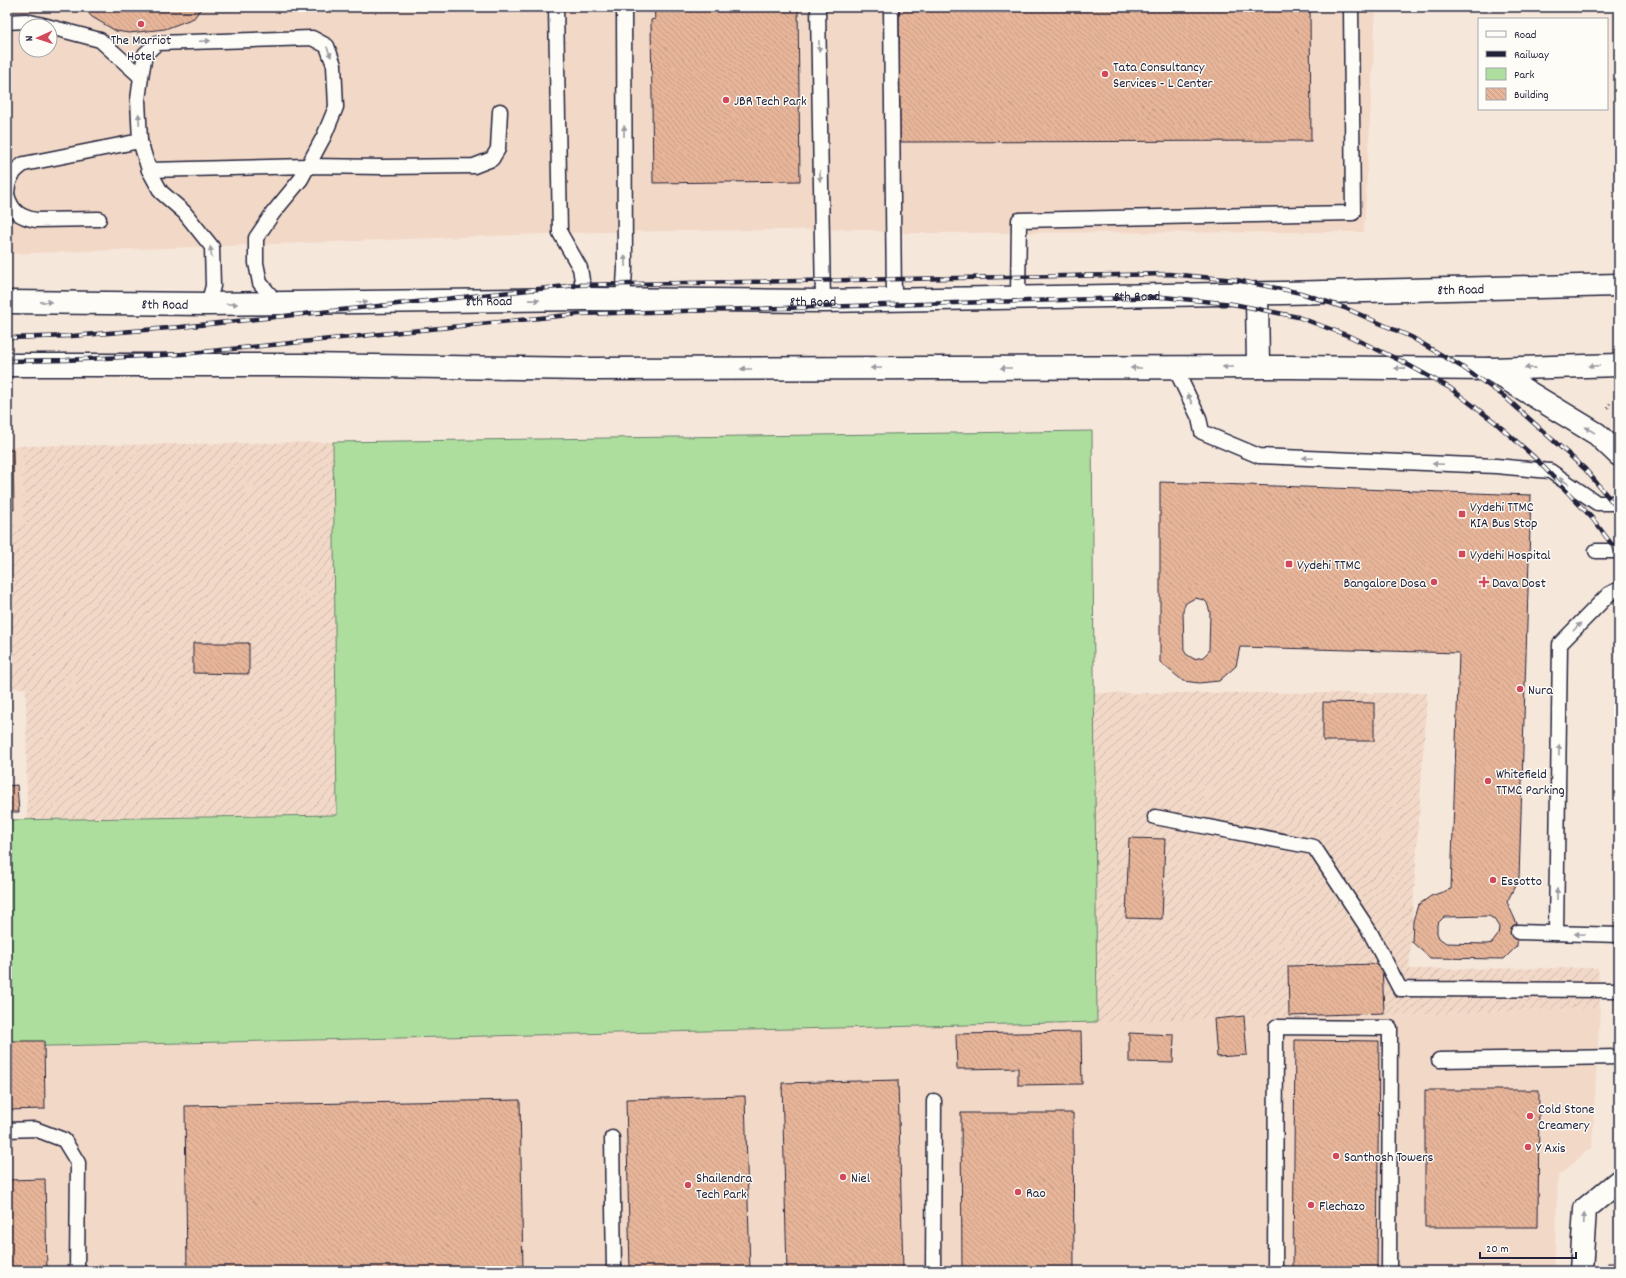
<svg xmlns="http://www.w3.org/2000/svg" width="1626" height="1278" viewBox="0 0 1626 1278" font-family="Dekko,sans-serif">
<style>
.built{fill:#f2d8c7;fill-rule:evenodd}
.industrial{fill:url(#industrial-furrows)}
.green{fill:#aede9e;stroke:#68806c}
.building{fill:url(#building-back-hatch);stroke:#22223b;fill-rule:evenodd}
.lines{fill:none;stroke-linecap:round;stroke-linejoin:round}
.service-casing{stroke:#22223b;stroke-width:17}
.minor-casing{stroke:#22223b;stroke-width:25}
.secondary-casing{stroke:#22223b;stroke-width:25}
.path{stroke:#22223b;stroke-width:2.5;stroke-dasharray:1 3;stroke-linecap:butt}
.service{stroke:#fdfcf7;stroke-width:14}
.minor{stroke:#fdfcf7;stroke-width:22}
.secondary{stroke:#fdfcf7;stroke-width:22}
.rail-casing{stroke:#22223b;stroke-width:4.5}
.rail{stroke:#fdfcf7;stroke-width:3;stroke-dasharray:9;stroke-linecap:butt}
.oneway{fill:#9a9aa2}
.poi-dot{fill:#d1495b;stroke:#fdfcf7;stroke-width:1.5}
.labels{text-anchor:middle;stroke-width:3;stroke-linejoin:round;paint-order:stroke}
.poi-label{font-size:14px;fill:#22223b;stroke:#fdfcf7;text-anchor:start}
.street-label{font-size:14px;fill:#22223b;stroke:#fdfcf7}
</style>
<defs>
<pattern id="industrial-furrows" width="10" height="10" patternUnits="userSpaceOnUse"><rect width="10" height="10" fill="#f2d8c7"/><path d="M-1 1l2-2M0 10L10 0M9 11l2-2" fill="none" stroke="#cfb9ac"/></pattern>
<pattern id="building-back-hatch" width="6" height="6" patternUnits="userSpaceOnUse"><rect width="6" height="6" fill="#e7b599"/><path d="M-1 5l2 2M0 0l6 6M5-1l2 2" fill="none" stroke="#c69b85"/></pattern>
</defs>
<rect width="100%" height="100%" fill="#f6e7db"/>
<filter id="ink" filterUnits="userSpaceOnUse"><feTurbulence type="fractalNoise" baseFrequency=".025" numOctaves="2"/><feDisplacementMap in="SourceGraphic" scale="8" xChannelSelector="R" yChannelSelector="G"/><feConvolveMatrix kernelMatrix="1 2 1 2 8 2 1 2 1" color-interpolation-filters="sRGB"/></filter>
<g filter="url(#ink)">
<g class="built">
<path d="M7,7H1376L1364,232L893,233L863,229L599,232L7,254ZM26,26H50V50H26Z"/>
<polygon points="7,446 22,446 23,525 7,525"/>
<polygon points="1600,1008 1592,1147 1558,1176 1554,1271 7,1271 7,1047 1260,1017 1413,1015"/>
</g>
<g class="industrial">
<polygon points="333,442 337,815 27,819 26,688 7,688 7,525 23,525 22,446"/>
<polygon points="1094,693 1427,693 1409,969 1598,968 1600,1008 1413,1015 1260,1017 1097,1022"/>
</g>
<polygon class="green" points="1092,431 1097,1022 7,1047 7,820 337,815 333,442"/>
<g class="building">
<polygon points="83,7 202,7 194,18 165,29 129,33 116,31 92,17"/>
<polygon points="654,7 798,7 800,181 653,183 651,20 655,19"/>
<polygon points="899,7 1310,7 1311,141 900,142"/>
<polygon points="7,450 13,450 14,510 7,510"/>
<path d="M1160,482L1531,495L1519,878L1507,902L1518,926L1517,946L1504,959L1430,958L1412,942L1413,921L1418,905L1431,896L1451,889L1459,653L1240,647L1236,666L1219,681L1199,683L1183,681L1160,662ZM1195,598L1204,600L1207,603L1210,612L1209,651L1203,657L1194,659L1186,654L1184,650L1183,611L1184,607L1186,603ZM1489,916L1494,919L1499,927L1498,935L1492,943L1487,944L1446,943L1439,938L1437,933V924L1444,917Z"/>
<polygon points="193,643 249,643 249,674 193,673"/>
<polygon points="1323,702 1374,703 1374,741 1323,741"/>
<polygon points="17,785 19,812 7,812 7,786"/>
<polygon points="1129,838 1165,839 1162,919 1126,918"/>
<polygon points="1382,964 1384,1013 1289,1016 1288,966"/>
<polygon points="1244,1016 1247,1055 1217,1057 1214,1019"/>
<polygon points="1081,1032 1082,1084 1018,1085 1018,1068 957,1069 956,1034"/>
<polygon points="1129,1033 1174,1035 1173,1063 1129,1062"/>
<polygon points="1295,1040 1379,1041 1377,1271 1293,1271"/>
<polygon points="7,1041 44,1041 45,1109 7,1110"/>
<polygon points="898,1080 903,1271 787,1271 782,1083"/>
<polygon points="1425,1090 1539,1090 1538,1227 1425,1227"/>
<polygon points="745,1096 750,1271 630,1271 626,1099"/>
<polygon points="520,1100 523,1271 312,1271 312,1270 187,1271 185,1106"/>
<polygon points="961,1113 1073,1113 1074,1271 962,1271"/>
<polygon points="45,1179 47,1271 7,1271 7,1180"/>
<rect x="1608" y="1263" width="11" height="8"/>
</g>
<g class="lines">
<g class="service-casing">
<g id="service">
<polyline points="556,7 560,233 580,268 585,299"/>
<polyline points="818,7 823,301"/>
<polyline points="891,7 894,300"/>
<polyline points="7,22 26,21 47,26"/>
<polyline points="50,27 100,40 141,77"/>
<polyline points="149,170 308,166 382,167 474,166 492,159 498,149 500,111"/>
<path d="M7,193C8,179 13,171 24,164L140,141"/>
<path d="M7,195C12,211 19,217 36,220L99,219"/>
<polyline points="1018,297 1019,220 1353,213 1351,7"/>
<polyline points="623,300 625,269 624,7"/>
<polyline points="208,304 213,286 212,247 184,212 161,192 149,170 140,141 138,100 141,77 145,54 157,43 312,38 327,46 334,65 336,107 324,136 301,179 273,213 256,238 256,263 260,283 277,303"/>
<polyline points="1175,368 1199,418 1202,432 1259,456 1496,466 1550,471 1597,503 1619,503"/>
<polyline points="1596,551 1619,551"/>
<polyline points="1155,817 1314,847 1370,932 1400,989 1619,990"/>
<polyline points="1518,932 1619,935"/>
<polyline points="1556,933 1560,644 1609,594 1619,589"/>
<polyline points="1439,1060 1619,1057"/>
<polyline points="7,1130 35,1129 64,1140 78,1163 77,1271"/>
<polyline points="612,1138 614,1271"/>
<polyline points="933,1271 934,1101"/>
<polyline points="1275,1271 1276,1027 1390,1028 1389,1271"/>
</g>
</g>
<g class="minor-casing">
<polyline id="minor" points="1581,1271 1585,1209 1619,1181"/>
</g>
<g class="secondary-casing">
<g id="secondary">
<polyline points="1257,294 1258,367"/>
<path id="s1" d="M7,302L208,304L585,299L823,301L1283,293L1619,285"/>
<polyline points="7,365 303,365 589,369 1288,367 1490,369 1619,365"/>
<polyline points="1490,369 1597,434 1619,455"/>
</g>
</g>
<polyline class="path" points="1608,408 1611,401"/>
<use href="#service" class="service"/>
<use href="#minor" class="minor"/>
<use href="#secondary" class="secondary"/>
<g class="rail-casing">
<g id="rail">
<polyline points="7,338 72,336 181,327 576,285 1169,274 1236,280 1301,293 1345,308 1411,337 1462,367 1505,397 1585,469 1619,510"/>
<polyline points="7,361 66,360 182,354 579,314 1163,297 1233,304 1298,317 1349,336 1401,361 1450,388 1496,423 1534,457 1592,518 1619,554"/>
</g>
</g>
<use href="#rail" class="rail"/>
</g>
<defs><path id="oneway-solid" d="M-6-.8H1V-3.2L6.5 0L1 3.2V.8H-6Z"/></defs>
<g class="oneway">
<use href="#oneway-solid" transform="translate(205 41) rotate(-2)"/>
<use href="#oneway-solid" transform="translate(819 46) rotate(89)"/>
<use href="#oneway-solid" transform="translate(329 52) rotate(67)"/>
<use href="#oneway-solid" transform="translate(139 119) rotate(-93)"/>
<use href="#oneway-solid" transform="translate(624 131) rotate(-90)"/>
<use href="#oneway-solid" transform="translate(820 176) rotate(89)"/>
<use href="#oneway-solid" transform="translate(211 252) rotate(-98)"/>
<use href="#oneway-solid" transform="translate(625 261) rotate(-91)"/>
<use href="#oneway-solid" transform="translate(534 300) rotate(-1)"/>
<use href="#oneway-solid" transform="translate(46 302) rotate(1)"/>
<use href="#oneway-solid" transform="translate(362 302) rotate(-1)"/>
<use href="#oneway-solid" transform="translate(232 304) rotate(-1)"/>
<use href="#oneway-solid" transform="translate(1594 366) rotate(177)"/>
<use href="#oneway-solid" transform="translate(1228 367) rotate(180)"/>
<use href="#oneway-solid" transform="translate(876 368) rotate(180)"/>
<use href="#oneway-solid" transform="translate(1006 368) rotate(180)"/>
<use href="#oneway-solid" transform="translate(1136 368) rotate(180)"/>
<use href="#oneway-solid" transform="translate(1400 368) rotate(-179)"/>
<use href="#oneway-solid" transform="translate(1530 368) rotate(179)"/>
<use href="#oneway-solid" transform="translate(746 369) rotate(180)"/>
<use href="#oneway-solid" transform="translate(1190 399) rotate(-115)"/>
<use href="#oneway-solid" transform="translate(1590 430) rotate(-148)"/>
<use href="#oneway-solid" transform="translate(1308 458) rotate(-177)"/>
<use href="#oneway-solid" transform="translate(1438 464) rotate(-177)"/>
<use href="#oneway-solid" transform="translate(1564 481) rotate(-145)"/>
<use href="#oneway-solid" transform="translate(1577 627) rotate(-46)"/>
<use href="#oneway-solid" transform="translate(1559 750) rotate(-89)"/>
<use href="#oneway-solid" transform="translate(1557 894) rotate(-89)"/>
<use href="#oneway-solid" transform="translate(1580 934) rotate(-178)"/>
<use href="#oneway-solid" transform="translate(1584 1218) rotate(-87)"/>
</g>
</g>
<g class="poi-dot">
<circle cx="141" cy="24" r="4"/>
<circle cx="1105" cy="74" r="4"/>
<circle cx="726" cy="100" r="4"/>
<rect x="1458" y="510" width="8" height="8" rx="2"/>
<rect x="1458" y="550" width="8" height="8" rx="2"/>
<rect x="1285" y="560" width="8" height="8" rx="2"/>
<circle cx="1434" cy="582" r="4"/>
<path d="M1482 576h4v4h4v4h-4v4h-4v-4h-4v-4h4z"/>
<circle cx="1520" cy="689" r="4"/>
<circle cx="1488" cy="781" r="4"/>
<circle cx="1493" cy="880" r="4"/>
<circle cx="1530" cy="1116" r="4"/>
<circle cx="1528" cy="1147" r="4"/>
<circle cx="1336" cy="1156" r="4"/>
<circle cx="843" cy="1177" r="4"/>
<circle cx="688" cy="1185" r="4"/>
<circle cx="1018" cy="1192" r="4"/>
<circle cx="1311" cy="1205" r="4"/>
</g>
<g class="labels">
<g class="poi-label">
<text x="141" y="44" text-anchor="middle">The Marriot<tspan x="141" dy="16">Hotel</tspan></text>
<text x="1113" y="71">Tata Consultancy<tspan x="1113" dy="16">Services - L Center</tspan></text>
<text x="734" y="105">JBR Tech Park</text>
<text x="1470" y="511">Vydehi TTMC<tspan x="1470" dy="16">KIA Bus Stop</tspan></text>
<text x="1470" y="559">Vydehi Hospital</text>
<text x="1297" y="569">Vydehi TTMC</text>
<text x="1426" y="587" text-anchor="end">Bangalore Dosa</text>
<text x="1492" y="587">Dava Dost</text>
<text x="1528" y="694">Nura</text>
<text x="1496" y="778">Whitefield<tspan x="1496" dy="16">TTMC Parking</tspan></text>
<text x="1501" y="885">Essotto</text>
<text x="1538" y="1113">Cold Stone<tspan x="1538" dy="16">Creamery</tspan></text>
<text x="1536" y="1152">Y Axis</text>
<text x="1344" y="1161">Santhosh Towers</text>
<text x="696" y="1182">Shailendra<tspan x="696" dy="16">Tech Park</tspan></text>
<text x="851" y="1182">Niel</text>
<text x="1026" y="1197">Rao</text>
<text x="1319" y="1210">Flechazo</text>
</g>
<g class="street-label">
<text dy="5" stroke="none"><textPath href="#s1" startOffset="1454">8th Road</textPath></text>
<text dy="5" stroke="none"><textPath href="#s1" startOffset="1130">8th Road</textPath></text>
<text dy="5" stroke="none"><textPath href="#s1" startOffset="482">8th Road</textPath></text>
<text dy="5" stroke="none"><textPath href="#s1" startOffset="806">8th Road</textPath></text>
<text dy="5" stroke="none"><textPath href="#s1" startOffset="158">8th Road</textPath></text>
</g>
</g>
<rect width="1626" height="1278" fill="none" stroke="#fdfcf7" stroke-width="24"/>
<rect x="12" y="12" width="1602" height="1254" fill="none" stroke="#22223b" stroke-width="1.5" filter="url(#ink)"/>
<rect x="1478" y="18" width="130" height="92" fill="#fdfcf7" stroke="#a5a5ac"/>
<rect x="1486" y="31" width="20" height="6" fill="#fdfcf7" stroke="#a5a5ac"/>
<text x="1514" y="38" font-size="12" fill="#22223b">Road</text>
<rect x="1486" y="51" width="20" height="6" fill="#22223b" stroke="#a5a5ac"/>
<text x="1514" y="58" font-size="12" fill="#22223b">Railway</text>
<rect x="1486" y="68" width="20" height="12" fill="#aede9e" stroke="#a5a5ac"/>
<text x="1514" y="78" font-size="12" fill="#22223b">Park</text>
<rect x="1486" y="88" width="20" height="12" fill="url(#building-back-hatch)" stroke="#a5a5ac"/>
<text x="1514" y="98" font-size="12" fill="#22223b">Building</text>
<g transform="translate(38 38) rotate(267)"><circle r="19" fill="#fdfcf7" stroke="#a5a5ac"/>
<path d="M0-3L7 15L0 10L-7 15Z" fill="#d1495b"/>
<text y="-6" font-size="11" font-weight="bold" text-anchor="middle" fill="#22223b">N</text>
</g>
<path d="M1480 1252v6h96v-6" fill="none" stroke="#22223b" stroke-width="2"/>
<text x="1486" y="1252" font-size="12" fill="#22223b" stroke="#fdfcf7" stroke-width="3" paint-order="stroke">20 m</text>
</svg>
